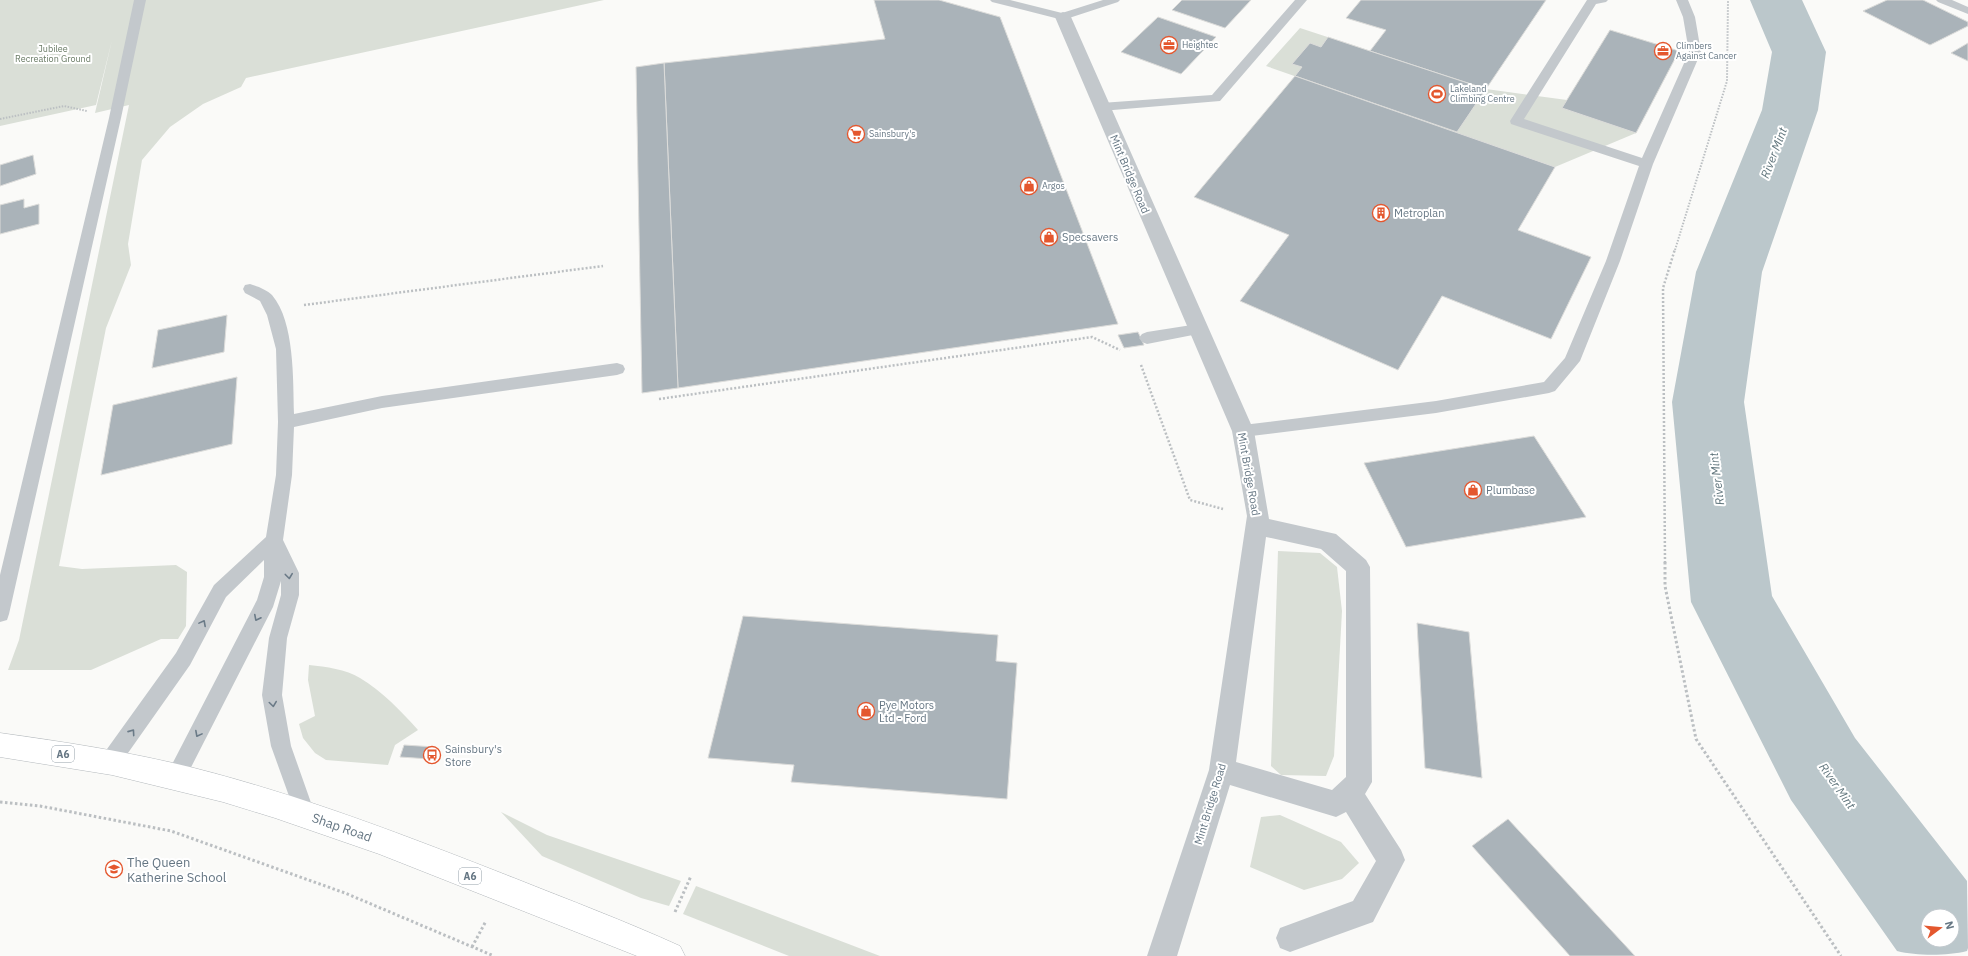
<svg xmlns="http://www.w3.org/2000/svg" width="1968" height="956" viewBox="0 0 1968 956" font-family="'IBM Plex Sans',sans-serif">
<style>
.green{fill:#dadfd7}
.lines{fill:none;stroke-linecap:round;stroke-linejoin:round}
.river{fill:#bbc7cb;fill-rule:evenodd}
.building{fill:#aab3b9;stroke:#dcdcda}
.trunk-casing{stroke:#b4b9bd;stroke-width:1}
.path-far2{stroke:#bbbfc2;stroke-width:2;stroke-dasharray:1.5 1.5;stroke-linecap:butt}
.path-far1{stroke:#bbbfc2;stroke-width:2.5;stroke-dasharray:2 2;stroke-linecap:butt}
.path{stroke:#bbbfc2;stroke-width:3;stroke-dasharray:2.5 2.5;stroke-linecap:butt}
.service{fill:#c3c8cc;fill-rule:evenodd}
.minor{fill:#c3c8cc;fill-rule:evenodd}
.trunk{fill:#fff;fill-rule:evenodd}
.oneway{stroke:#6a7a87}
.labels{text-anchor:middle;stroke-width:4;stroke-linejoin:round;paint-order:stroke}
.far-poi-label{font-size:9px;fill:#657683;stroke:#fff;text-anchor:start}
.far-park-label{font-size:9px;fill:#687a64;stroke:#fff}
.shield{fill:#fff;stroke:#939fa8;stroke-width:1}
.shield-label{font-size:10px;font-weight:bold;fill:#657683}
.street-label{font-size:11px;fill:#657683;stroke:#fff}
.poi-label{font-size:11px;fill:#657683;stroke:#fff;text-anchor:start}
.water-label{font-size:12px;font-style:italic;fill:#60757c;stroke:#fff}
.near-street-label{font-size:13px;fill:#657683;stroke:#fff}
.near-poi-label{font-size:13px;fill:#657683;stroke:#fff;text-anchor:start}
</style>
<rect width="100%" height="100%" fill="#fafaf8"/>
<g class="green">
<polygon points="0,0 604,0 246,78 241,87 203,104 170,127 142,160 128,244 131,265 106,328 59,566 82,569 176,565 187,572 186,626 178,639 161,639 91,670 8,670 19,640 129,105 95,113 112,40 96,105 0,126"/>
<polygon points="1300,28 1486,89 1567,100 1610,30 1679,51 1636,133 1555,167 1266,66"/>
<polygon points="1278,551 1320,553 1337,567 1342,611 1334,756 1326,776 1281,775 1271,766"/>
<path d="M309,665C326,667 346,669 360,678C382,691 401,711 418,730L395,745L388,765L326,760L315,753L303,738L299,724L315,716L308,680Z"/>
<polygon points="501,812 547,835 681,881 669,906 641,898 542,856"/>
<polygon points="1280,815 1341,842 1359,863 1342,879 1304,890 1250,867 1261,817"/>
<polygon points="696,886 880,956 789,956 683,914"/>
</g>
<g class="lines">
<path class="river" d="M1750,0H1802L1826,52L1818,110L1762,272L1744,402L1772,596L1855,738L1967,881L1968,948L1967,951C1947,956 1917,956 1897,951L1791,800L1691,602L1672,402L1696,272L1762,110L1772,52ZM1928,916H1952V940H1928Z"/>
</g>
<g class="building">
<polygon points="874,0 939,0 1000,17 1118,324 678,388 664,63 885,39"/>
<polygon points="1182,0 1251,0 1225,28 1172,10"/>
<polygon points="1361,0 1546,0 1486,89 1370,51 1386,30 1346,18"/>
<polygon points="1887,0 1923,0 1968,22 1968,26 1930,45 1863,11"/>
<polygon points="1158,17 1216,37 1181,74 1121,52"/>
<polygon points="1610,30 1679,51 1636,133 1562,108"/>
<polygon points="1328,37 1370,51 1486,89 1457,132 1295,76 1302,67 1292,64 1310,43 1321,47"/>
<polygon points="1968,43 1968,61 1951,53"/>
<polygon points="664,63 678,388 642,393 636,67"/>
<polygon points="1295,76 1555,167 1518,230 1591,257 1551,339 1442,296 1398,370 1240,301 1289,235 1194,197"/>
<polygon points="33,155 36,174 0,186 0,165"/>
<polygon points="24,199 24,208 39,204 39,224 0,234 0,205"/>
<polygon points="227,315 224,352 152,368 158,330"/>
<polygon points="1138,332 1144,345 1124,348 1118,335"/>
<polygon points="237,377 232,444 101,475 113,405"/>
<polygon points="1534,436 1586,517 1406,547 1364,463"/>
<polygon points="743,616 998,635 996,661 1017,663 1007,799 791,782 794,765 708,758"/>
<polygon points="1417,623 1469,632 1482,778 1425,768"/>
<polygon points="404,745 435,747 430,759 400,757"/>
<polygon points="1508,819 1635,956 1570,956 1472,846"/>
</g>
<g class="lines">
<g class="trunk-casing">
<path id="trunk" d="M0,733C65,742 130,752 194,768C304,796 409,837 514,878C569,900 625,921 680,946L685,956H637L379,854L275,818L223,802L112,775L0,757Z"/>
</g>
<g class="path-far2">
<polyline points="0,119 64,106 87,111"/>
<polyline points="1675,250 1727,81 1728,0"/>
</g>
<g class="path-far1">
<polyline points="304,305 603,266"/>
<polyline points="1141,365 1190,500 1223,509"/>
<polyline points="659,399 1092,337 1120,350"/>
<polyline points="1665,563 1663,288 1675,249"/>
</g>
<g class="path">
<polyline points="1665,562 1665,586 1696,739 1841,956"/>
<polyline points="0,802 40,806 171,831 345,893 494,956"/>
<polyline points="675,912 691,876"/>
<polyline points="472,947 486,921"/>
</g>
<g class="service">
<polygon points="134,0 146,0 121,118 9,614 7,620 0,622 0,575 109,118"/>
<polygon points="990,0 1010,0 1062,13 1103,0 1120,0 1118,2 1063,20 992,2"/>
<polygon points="1295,0 1307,0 1220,101 1101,111 1095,107 1101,103 1212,95"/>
<polygon points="1587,0 1608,0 1606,2 1596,4 1524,119 1642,158 1689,52 1683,17 1676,0 1688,0 1695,17 1701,52 1653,164 1620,261 1580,361 1555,391 1549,393 1436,413 1243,437 1237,435 1235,431 1237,427 1243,425 1436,401 1544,382 1565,358 1606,261 1639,166 1511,124 1510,121"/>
<polygon points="1936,0 1952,0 1968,7 1968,14 1938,2"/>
<path d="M250,284C257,286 267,290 272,295C295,322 293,380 294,414L382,396L617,363L623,365L625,369L623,373L617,375L382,408L294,427L292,475L283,540L299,573V595L287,638L282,695L291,746L315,814L312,821L305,824L298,821L271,746L262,695L269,638L281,595V581L273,607L183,783L176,786L169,783L166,776L257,600L264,577V560L226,597L190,665L116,770L109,773L102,770L99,763L102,756L176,653L214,585L266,537L276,475L278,422L276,349L267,315L260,301L245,293L243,289L245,285Z"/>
<polygon points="1198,324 1203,325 1206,329 1203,333 1147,344 1142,342 1139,338 1142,334 1147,332"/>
</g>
<path class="minor" d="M1063,12L1068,14L1071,17L1254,431L1269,519L1336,534L1366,560L1370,567L1372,782L1365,794L1401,850L1405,860L1373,922L1290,952L1280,948L1276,938L1280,928L1353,901L1376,861L1346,812L1336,817L1230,785L1177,956H1147L1209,770L1247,516L1232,431L1055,17L1058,14ZM1266,537L1321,549L1346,571V777L1332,790L1236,762Z"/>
<use href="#trunk" class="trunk"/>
</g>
<defs><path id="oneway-chevron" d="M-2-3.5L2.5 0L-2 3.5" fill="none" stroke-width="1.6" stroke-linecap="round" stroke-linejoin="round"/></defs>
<g class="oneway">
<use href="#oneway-chevron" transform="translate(289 576) rotate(83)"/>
<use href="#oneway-chevron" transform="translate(257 618) rotate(117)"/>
<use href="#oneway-chevron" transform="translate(203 623) rotate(-62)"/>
<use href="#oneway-chevron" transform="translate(273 704) rotate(82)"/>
<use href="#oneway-chevron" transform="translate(132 732) rotate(-55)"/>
<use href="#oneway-chevron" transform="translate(198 734) rotate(118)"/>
</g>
<defs>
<g id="office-ring" transform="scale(0.9)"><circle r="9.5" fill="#fff" stroke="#e4572e" stroke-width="1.5"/><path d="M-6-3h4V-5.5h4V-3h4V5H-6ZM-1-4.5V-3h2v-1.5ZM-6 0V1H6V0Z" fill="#e4572e"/></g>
<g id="stadium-ring" transform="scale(0.9)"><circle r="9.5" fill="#fff" stroke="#e4572e" stroke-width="1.5"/><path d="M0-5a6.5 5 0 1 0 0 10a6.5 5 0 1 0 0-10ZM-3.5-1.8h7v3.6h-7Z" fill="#e4572e"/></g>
<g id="supermarket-ring" transform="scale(0.9)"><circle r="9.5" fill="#fff" stroke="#e4572e" stroke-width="1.5"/><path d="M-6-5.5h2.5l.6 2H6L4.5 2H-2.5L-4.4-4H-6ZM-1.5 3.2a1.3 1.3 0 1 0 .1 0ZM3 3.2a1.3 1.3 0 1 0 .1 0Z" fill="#e4572e"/></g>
<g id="shop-ring" transform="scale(0.9)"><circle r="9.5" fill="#fff" stroke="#e4572e" stroke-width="1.5"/><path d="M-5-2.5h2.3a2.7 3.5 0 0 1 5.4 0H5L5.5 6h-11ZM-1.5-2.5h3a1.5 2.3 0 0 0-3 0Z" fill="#e4572e"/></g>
<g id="building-ring" transform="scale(0.9)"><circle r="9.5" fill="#fff" stroke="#e4572e" stroke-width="1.5"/><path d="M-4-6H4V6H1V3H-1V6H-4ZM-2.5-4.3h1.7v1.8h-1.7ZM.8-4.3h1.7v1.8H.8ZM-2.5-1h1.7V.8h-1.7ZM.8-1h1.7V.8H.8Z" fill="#e4572e"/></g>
<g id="bus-ring" transform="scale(0.9)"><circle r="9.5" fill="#fff" stroke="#e4572e" stroke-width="1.5"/><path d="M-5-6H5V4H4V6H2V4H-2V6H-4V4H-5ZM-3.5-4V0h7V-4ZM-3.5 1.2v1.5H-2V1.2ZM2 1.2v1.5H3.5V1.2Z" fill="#e4572e"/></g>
<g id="school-ring" transform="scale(0.9)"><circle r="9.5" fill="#fff" stroke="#e4572e" stroke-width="1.5"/><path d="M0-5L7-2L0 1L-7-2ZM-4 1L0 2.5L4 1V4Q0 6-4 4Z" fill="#e4572e"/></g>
</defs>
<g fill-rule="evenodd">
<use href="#office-ring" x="1169" y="45"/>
<use href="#office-ring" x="1663" y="51"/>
<use href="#stadium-ring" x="1437" y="94"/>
<use href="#supermarket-ring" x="856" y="134"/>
<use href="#shop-ring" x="1029" y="186"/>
<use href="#building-ring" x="1381" y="213"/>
<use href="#shop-ring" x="1049" y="237"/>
<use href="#shop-ring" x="1473" y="490"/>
<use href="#shop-ring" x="866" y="711"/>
<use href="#bus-ring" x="432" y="755"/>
<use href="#school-ring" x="114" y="869"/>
</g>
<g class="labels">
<g class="far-poi-label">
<text x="1182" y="48">Heightec</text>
<text x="1676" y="49">Climbers<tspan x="1676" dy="10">Against Cancer</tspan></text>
<text x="1450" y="92">Lakeland<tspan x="1450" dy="10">Climbing Centre</tspan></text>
<text x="869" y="137">Sainsbury's</text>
<text x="1042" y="189">Argos</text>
</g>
<g class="far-park-label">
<text x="53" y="52">Jubilee<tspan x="53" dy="10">Recreation Ground</tspan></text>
</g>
<g class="shield">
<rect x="52" y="746" width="22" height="16" rx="3"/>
<rect x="459" y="868" width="22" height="16" rx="3"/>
</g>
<g class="shield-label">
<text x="63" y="758">A6</text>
<text x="470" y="880">A6</text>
</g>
<g class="street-label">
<text transform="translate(1130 174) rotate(67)" y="4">Mint Bridge Road</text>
<text transform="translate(1249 474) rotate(80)" y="4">Mint Bridge Road</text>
<text transform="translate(1210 804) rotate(-73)" y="4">Mint Bridge Road</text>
</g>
<g class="poi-label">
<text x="1394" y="217">Metroplan</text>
<text x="1062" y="241">Specsavers</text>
<text x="1486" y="494">Plumbase</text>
<text x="879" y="709">Pye Motors<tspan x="879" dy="13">Ltd - Ford</tspan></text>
<text x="445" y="753">Sainsbury's<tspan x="445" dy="13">Store</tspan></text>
</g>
<g class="water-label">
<text transform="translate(1774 153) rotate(-69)" y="4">River Mint</text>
<text transform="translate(1717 479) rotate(-97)" y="4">River Mint</text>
<text transform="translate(1837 786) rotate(55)" y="4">River Mint</text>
</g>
<g class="near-street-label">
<text transform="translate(342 827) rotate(19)" y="5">Shap Road</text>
</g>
<g class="near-poi-label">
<text x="127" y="867">The Queen<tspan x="127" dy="15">Katherine School</tspan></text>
</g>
</g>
<g transform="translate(1940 928) rotate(74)"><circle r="19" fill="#ffffff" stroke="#c1c8cd"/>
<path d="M0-3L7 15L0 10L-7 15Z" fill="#e4572e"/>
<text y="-6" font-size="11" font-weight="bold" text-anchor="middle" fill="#657683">N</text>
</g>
</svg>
